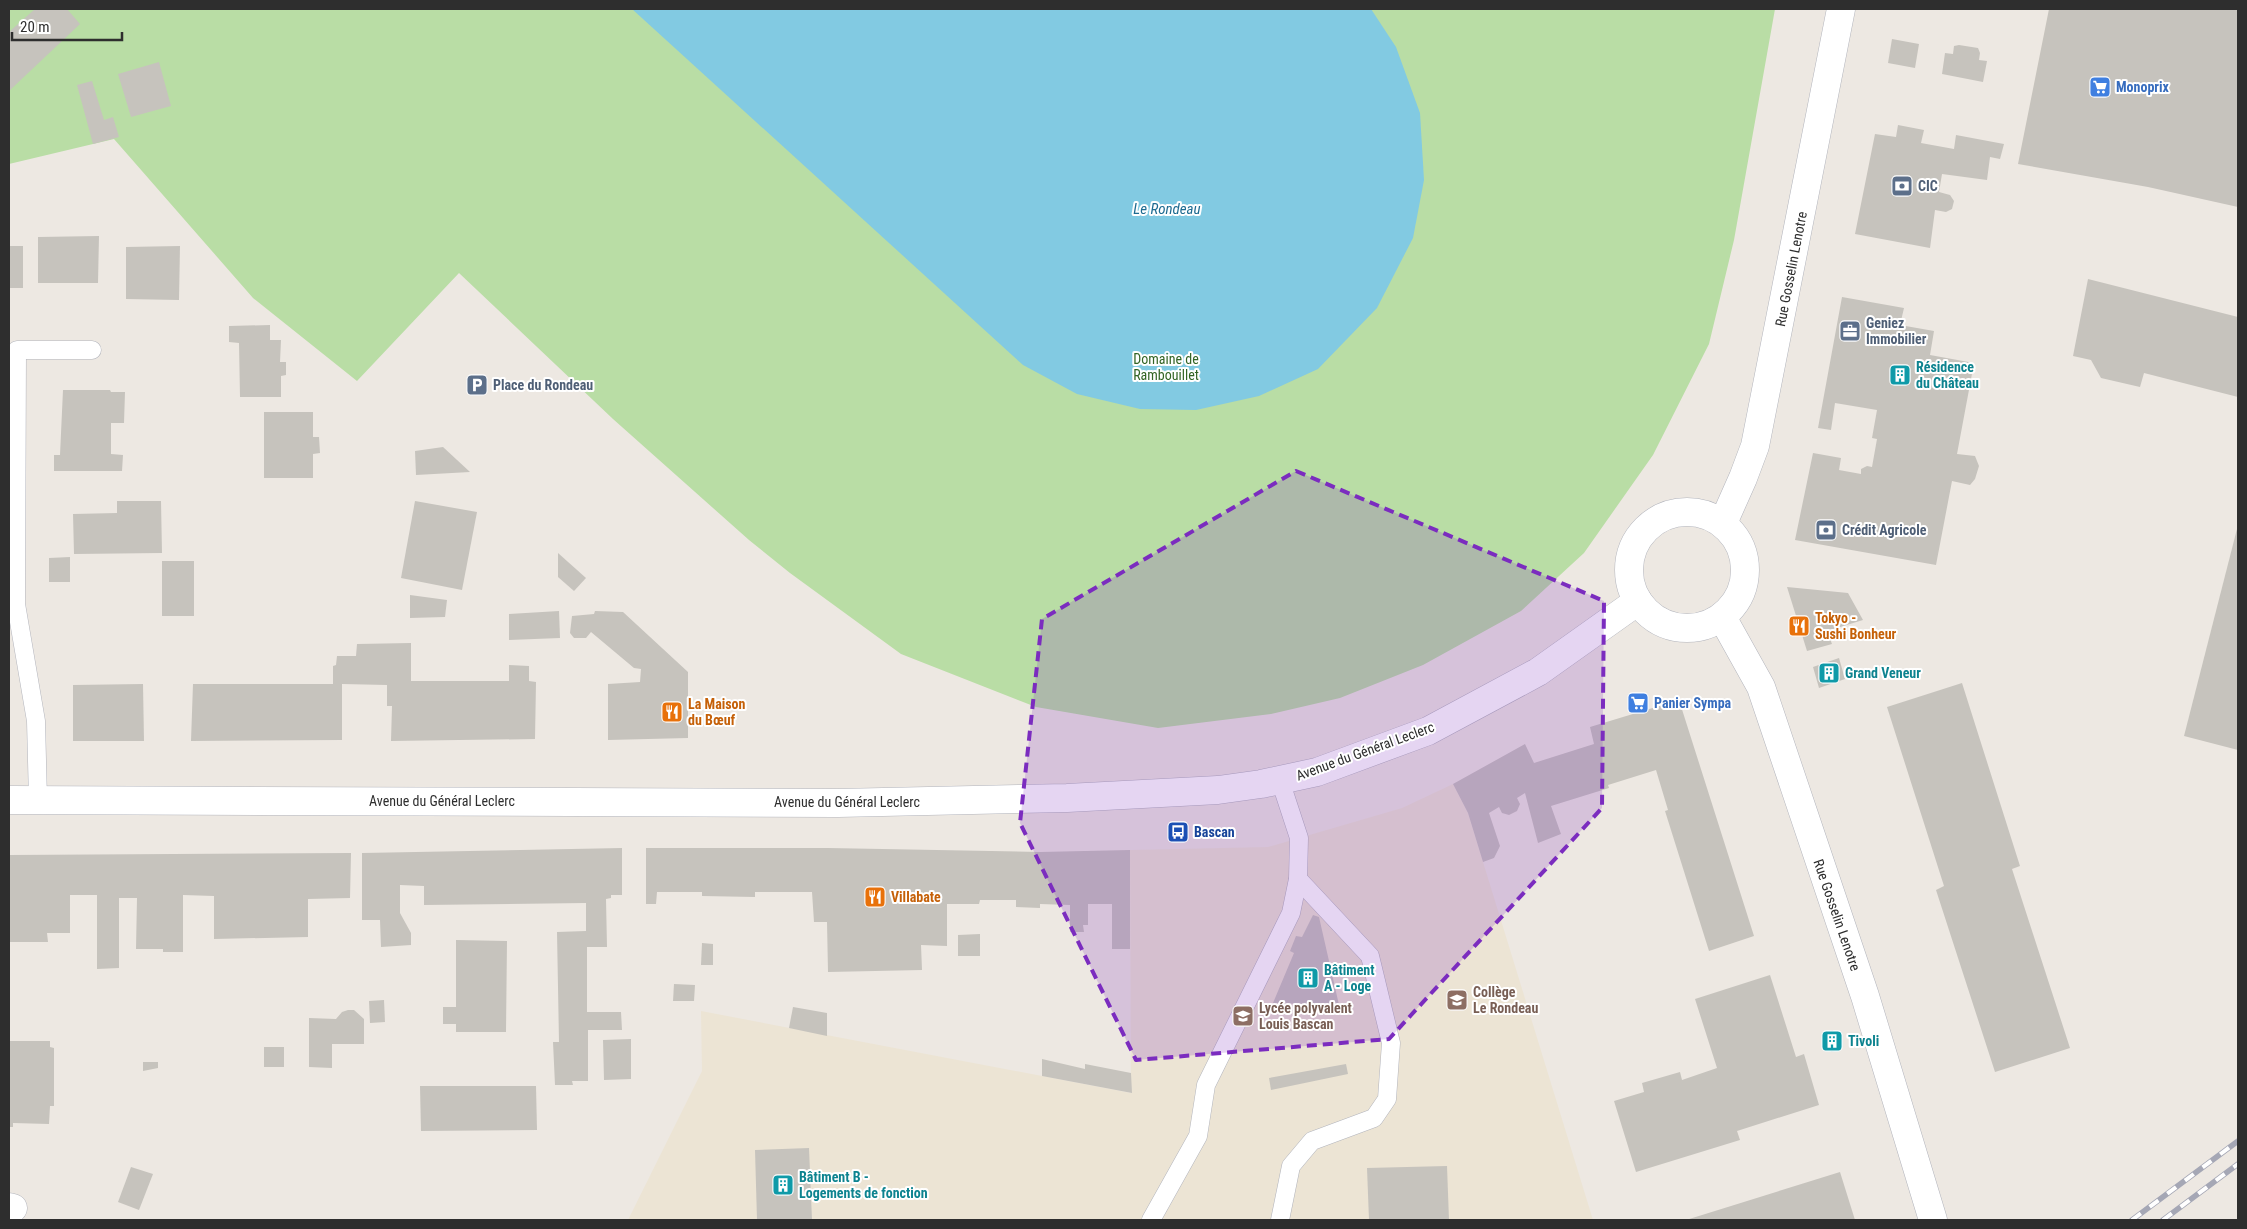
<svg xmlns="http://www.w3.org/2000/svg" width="2247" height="1229" viewBox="0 0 2247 1229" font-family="'Roboto Condensed',sans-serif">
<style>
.education{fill:#ece4d4}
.green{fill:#b9dda5}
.water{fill:#82cae2}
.building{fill:#c6c3bd}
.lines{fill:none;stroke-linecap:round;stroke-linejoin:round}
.service-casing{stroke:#b2b4bc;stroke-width:19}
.minor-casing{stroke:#b2b4bc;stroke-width:29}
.secondary-casing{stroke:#b2b4bc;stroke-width:29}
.service{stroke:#fff;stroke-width:18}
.minor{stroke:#fff;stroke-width:28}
.secondary{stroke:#fff;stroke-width:28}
.rail-casing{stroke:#a5a7b5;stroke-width:5.5}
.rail{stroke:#fff;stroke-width:4;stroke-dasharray:11;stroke-linecap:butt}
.marked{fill:#7b2cbf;fill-opacity:0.2;stroke:#7b2cbf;stroke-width:4;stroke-dasharray:10 6;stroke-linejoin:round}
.labels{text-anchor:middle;stroke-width:4;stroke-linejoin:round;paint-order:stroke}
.shop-label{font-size:14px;font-weight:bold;fill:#366cbe;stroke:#fff;text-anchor:start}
.service-label{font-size:14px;font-weight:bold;fill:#4e5e75;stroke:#fff;text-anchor:start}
.street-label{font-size:14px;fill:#2e2e2e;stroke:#fff}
.park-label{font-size:14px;fill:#326424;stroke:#fff}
.culture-label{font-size:14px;font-weight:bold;fill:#0d838f;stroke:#fff;text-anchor:start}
.food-label{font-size:14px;font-weight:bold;fill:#c56008;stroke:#fff;text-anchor:start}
.transit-label{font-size:14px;font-weight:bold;fill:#164399;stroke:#fff;text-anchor:start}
.education-label{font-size:14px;font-weight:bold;fill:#785e54;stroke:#fff;text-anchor:start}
.water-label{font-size:15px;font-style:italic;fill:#1e6b91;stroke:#fff}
</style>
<rect width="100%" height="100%" fill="#ede8e2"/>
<polygon class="education" points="1453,784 1468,813 1593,1220 628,1220 702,1071 701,1011 1131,1093 1130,850 1268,847 1402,808"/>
<polygon class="green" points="9,9 1775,9 1734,240 1709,344 1653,455 1584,553 1521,611 1423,665 1340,698 1271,714 1158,728 1036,707 901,654 790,573 749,540 613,419 459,273 357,381 253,298 114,139 9,164"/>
<polygon class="water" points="632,9 1371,9 1396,47 1420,113 1424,180 1413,238 1377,308 1318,369 1259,396 1196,410 1140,409 1077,394 1023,365"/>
<g class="building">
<polygon points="35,9 67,9 80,24 9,91 9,32"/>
<polygon points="2049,9 2238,9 2238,207 2148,187 2018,164"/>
<polygon points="1892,39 1919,44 1915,68 1888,63"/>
<polygon points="1959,45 1978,48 1980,53 1979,60 1987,61 1983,82 1942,74 1945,53 1953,54 1954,46"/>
<polygon points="159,62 171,106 131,117 118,74"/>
<polygon points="92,81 104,120 113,117 119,137 93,144 77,85"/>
<polygon points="1898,125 1924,130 1921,143 1954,149 1956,135 2004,144 2000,159 1990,157 1987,180 1942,174 1939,192 1950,195 1954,201 1952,209 1946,212 1935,210 1930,248 1855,234 1875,134 1896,137"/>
<polygon points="99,236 98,283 38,283 38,237"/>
<rect x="9" y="246" width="14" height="42"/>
<polygon points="180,246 179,300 126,299 126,247"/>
<polygon points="2088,279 2238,317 2238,397 2144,373 2140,387 2101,378 2091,360 2073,356"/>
<polygon points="1842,297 1904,308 1900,325 1934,331 1930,355 1974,363 1957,454 1975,456 1979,466 1975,479 1970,485 1952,481 1936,565 1795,540 1813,453 1841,458 1839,470 1861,474 1861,469 1867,466 1872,467 1877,439 1872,438 1877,410 1835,403 1831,430 1818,428"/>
<polygon points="270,325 270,340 281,340 280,362 286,362 286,375 281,376 281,397 240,397 239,343 229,342 229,326"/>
<polygon points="63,390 110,390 111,392 125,392 124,423 111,423 111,454 123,455 122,471 54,471 54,455 60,455"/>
<polygon points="264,412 313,412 313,437 319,437 320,453 313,454 313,478 264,478"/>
<polygon points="443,447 470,472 416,475 415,451"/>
<polygon points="117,501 161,501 162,553 74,554 73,514 117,513"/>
<polygon points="415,501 477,512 462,590 401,578"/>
<polygon points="2238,525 2238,750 2184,736"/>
<polygon points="558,553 586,578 574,591 558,577"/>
<polygon points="70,557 70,582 49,582 49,558"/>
<rect x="162" y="561" width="32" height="55"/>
<polygon points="1787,587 1848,593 1863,620 1827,631 1832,644 1807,651"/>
<polygon points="410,595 447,600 445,617 410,618"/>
<polygon points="559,611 560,638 509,640 509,614"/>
<polygon points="595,611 623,612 688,672 688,738 608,740 608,684 640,682 641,669 634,668 591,632 586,638 574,638 570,633 572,616 594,614"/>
<polygon points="411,643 411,681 509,681 509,665 529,666 529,681 536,682 535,739 391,741 392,706 387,706 387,685 342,684 342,740 191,741 193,684 333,684 333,666 336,665 337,656 356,656 357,644"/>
<polygon points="1839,658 1845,679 1819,688 1813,667"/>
<polygon points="1962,683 2020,866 2012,869 2070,1048 1995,1072 1936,890 1944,886 1887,707"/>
<polygon points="143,684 144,741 73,741 73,685"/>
<polygon points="1679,700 1754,936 1709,951 1665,811 1668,810 1656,770 1608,785 1609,788 1551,806 1561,834 1538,843 1525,793 1517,798 1520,804 1517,811 1509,815 1502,813 1499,807 1489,813 1500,846 1494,858 1483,862 1468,813 1453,784 1525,744 1534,763 1594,744 1590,727"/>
<polygon points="622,848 622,895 611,895 611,898 606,899 607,947 587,947 587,1012 621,1012 622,1030 588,1030 588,1081 572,1081 573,1085 555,1085 553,1042 559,1042 557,932 586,931 586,903 424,905 424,886 400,885 400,913 411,933 411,945 381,947 380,920 362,920 362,853"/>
<polygon points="646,848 828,848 1040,852 1130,850 1130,949 1112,949 1112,904 1088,904 1088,925 1083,925 1084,932 1070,932 1070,905 1040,904 1040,908 1016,907 1016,900 980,900 979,904 947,904 947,946 921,945 922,970 828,972 827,922 814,922 812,892 755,892 755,897 702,896 702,892 657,892 656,904 646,904"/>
<polygon points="351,853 350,898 308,899 308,937 214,939 214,896 183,895 183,952 163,952 163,949 136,949 137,898 119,898 119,968 97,969 97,895 70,895 70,933 47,933 48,942 9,942 9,855"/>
<polygon points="1313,915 1319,917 1339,1005 1273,1003 1294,953 1290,951 1296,936 1302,937"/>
<polygon points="980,934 980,956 958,956 958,935"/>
<polygon points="456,940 507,941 506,1032 456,1032 456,1024 443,1024 443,1007 456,1007"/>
<polygon points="702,943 713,944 713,965 701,965"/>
<polygon points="1770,975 1796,1057 1804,1054 1819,1105 1737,1131 1740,1140 1636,1172 1614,1101 1644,1092 1642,1083 1680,1072 1682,1080 1717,1068 1695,999"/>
<polygon points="674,984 695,985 694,1001 673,1001"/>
<polygon points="384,1000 385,1022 370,1023 369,1001"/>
<polygon points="793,1007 827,1013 827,1036 789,1028"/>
<polygon points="348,1010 354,1010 364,1019 364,1044 332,1044 332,1068 309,1067 309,1018 336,1019 342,1012"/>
<polygon points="1833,1030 1839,1050 1831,1052 1825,1032"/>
<polygon points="631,1039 631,1079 604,1080 603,1040"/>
<polygon points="9,1041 50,1041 50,1047 54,1048 54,1106 50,1106 49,1124 13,1123 13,1127 9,1127"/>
<rect x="264" y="1047" width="20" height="20"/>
<polygon points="1042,1059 1085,1069 1085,1064 1131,1073 1132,1093 1042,1076"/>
<polygon points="143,1062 158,1062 158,1068 143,1071"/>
<polygon points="1346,1064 1348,1074 1271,1090 1269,1078"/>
<polygon points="420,1086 536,1086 537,1130 421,1131"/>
<polygon points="809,1148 812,1220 757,1220 755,1150"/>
<polygon points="1447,1166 1449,1220 1369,1220 1367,1168"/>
<polygon points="131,1167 153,1174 139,1210 118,1202"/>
<polygon points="1840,1172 1855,1220 1686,1220"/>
</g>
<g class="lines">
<g class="service-casing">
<g id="service">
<polyline points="38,800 36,721 16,604 17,350 92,350"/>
<polyline points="1151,1220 1198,1136 1206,1085 1291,913 1298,879 1299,838 1280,780"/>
<polyline points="1280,1220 1291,1166 1312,1141 1374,1118 1387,1099 1391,1043 1370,956 1298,879"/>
</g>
</g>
<g class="minor-casing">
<polyline id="minor" points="9,1207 13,1208"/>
</g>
<g class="secondary-casing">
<g id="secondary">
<circle cx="1687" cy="570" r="58"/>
<polyline points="1723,523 1743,478 1755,446 1841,9"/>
<polyline points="1722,617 1761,687 1865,996 1933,1220"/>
<polyline points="9,800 838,803 1067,798 1218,790 1261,784 1317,772 1428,731 1538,672 1638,601"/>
</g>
</g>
<use href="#service" class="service"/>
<use href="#minor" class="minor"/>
<use href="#secondary" class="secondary"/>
<g class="rail-casing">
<g id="rail">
<polyline points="2132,1220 2238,1141"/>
<polyline points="2163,1220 2238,1164"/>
</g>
</g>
<use href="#rail" class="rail"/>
</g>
<path class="marked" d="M1296,471L1604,601L1602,808L1389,1039L1136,1060L1020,823L1042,619Z"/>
<defs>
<g id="supermarket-square" transform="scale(1.125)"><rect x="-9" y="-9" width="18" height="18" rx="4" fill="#3f7fe0" stroke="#fff"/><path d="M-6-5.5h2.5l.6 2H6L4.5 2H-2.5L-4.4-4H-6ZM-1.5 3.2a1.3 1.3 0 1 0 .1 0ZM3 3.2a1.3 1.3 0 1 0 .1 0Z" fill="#fff"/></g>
<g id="bank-square" transform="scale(1.125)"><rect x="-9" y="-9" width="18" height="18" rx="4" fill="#5c6f8a" stroke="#fff"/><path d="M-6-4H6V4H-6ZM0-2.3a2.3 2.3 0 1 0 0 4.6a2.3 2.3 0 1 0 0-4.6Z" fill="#fff"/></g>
<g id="office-square" transform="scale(1.125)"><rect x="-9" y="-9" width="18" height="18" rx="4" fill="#5c6f8a" stroke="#fff"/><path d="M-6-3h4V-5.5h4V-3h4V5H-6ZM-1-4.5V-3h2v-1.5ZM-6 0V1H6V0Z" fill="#fff"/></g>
<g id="building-square" transform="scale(1.125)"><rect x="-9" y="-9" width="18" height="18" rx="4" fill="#0f9aa8" stroke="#fff"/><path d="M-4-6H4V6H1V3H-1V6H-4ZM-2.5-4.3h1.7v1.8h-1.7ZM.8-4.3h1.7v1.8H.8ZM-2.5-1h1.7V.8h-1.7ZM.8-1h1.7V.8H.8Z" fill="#fff"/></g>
<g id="parking-square" transform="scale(1.125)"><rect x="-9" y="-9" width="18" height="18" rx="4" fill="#5c6f8a" stroke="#fff"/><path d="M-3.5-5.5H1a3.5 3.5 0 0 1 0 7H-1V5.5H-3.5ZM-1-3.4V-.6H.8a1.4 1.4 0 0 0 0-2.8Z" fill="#fff"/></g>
<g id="restaurant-square" transform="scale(1.125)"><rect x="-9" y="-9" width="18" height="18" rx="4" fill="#e8710a" stroke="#fff"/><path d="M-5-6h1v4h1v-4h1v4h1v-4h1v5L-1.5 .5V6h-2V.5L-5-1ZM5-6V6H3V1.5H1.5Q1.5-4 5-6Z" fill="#fff"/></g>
<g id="bus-square" transform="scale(1.125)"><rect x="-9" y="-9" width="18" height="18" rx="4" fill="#1a4fb4" stroke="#fff"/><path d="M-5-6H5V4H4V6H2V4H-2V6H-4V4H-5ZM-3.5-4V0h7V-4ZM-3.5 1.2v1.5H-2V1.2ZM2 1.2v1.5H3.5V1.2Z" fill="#fff"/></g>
<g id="school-square" transform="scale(1.125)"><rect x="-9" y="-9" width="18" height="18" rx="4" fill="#8d6e63" stroke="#fff"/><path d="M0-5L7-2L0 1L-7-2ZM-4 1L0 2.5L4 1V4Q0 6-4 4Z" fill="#fff"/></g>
</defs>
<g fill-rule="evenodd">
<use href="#supermarket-square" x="2100" y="87"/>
<use href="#bank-square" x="1902" y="186"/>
<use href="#office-square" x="1850" y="331"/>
<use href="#building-square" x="1900" y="375"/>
<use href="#parking-square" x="477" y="385"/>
<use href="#bank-square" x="1826" y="530"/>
<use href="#restaurant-square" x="1799" y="626"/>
<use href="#building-square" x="1829" y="673"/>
<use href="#supermarket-square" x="1638" y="703"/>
<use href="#restaurant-square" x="672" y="712"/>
<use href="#bus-square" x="1178" y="832"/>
<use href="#restaurant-square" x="875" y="897"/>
<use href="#building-square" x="1308" y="978"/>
<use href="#school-square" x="1457" y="1000"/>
<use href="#school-square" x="1243" y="1016"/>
<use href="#building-square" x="1832" y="1041"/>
<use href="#building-square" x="783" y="1185"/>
</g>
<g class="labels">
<g class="shop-label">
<text x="2116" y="92">Monoprix</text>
<text x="1654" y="708">Panier Sympa</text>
</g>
<g class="service-label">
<text x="1918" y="191">CIC</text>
<text x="1866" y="328">Geniez<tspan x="1866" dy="16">Immobilier</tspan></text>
<text x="493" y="390">Place du Rondeau</text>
<text x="1842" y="535">Crédit Agricole</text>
</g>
<g class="street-label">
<text transform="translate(1791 269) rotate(-79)" y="5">Rue Gosselin Lenotre</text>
<text transform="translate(1365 751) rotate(-20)" y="5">Avenue du Général Leclerc</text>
<text x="442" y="806">Avenue du Général Leclerc</text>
<text x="847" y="807">Avenue du Général Leclerc</text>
<text transform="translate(1837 915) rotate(71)" y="5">Rue Gosselin Lenotre</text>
</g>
<g class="park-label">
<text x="1166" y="364">Domaine de<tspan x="1166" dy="16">Rambouillet</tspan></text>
</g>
<g class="culture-label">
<text x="1916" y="372">Résidence<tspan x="1916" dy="16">du Château</tspan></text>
<text x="1845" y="678">Grand Veneur</text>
<text x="1324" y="975">Bâtiment<tspan x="1324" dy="16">A - Loge</tspan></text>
<text x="1848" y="1046">Tivoli</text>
<text x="799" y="1182">Bâtiment B -<tspan x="799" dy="16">Logements de fonction</tspan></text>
</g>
<g class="food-label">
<text x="1815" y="623">Tokyo -<tspan x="1815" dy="16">Sushi Bonheur</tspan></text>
<text x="688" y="709">La Maison<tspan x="688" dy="16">du Bœuf</tspan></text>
<text x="891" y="902">Villabate</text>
</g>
<g class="transit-label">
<text x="1194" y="837">Bascan</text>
</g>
<g class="education-label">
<text x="1473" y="997">Collège<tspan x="1473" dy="16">Le Rondeau</tspan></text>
<text x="1259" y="1013">Lycée polyvalent<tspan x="1259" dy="16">Louis Bascan</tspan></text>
</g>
<g class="water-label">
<text x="1167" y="214">Le Rondeau</text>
</g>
</g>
<rect width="2247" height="1229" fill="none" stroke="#2e2e2e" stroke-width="20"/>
<path d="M12 32v8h110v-8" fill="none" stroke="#2e2e2e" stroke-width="2.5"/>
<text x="20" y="32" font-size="15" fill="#2e2e2e" stroke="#ffffff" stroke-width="4" paint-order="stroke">20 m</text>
</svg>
